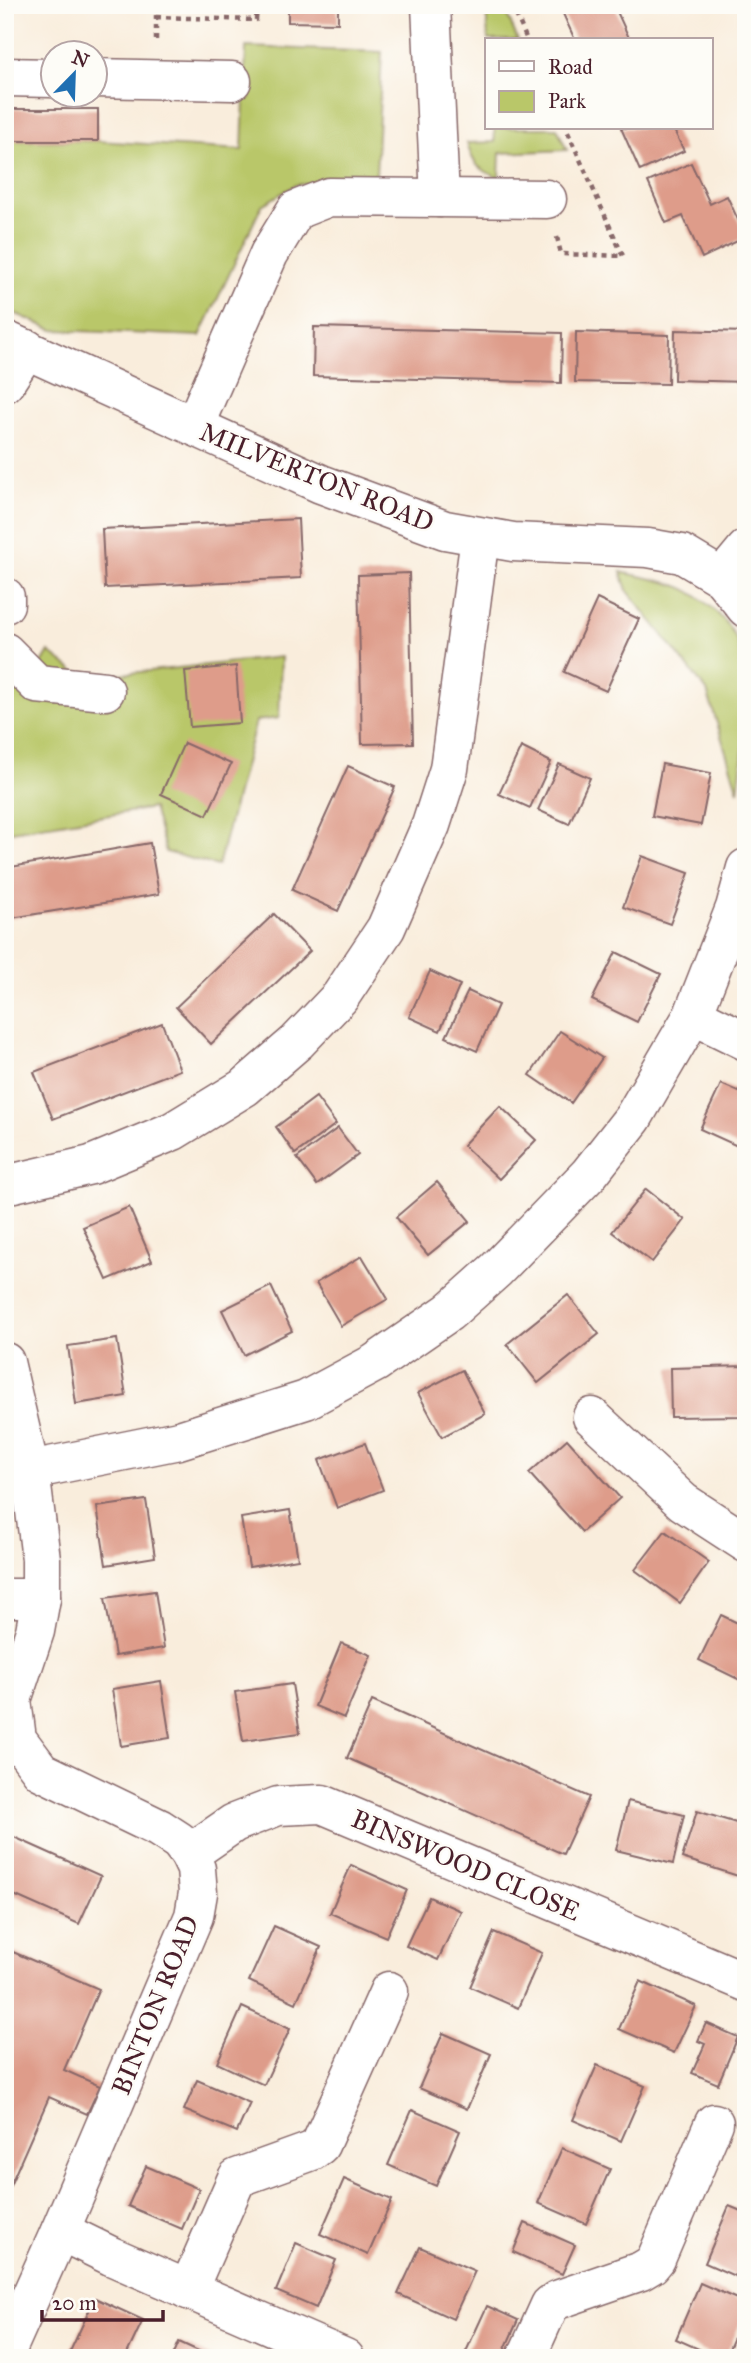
<svg xmlns="http://www.w3.org/2000/svg" width="751" height="2363" viewBox="0 0 751 2363" font-family="'IM FELL Great Primer',serif">
<style>
.green{fill:#b9c769;stroke:#82734a;stroke-width:2}
.building{fill:#de9c8a}
.lines{fill:none;stroke-linecap:round;stroke-linejoin:round}
.minor-casing{stroke:#876769;stroke-width:41}
.path{stroke:#876769;stroke-width:4.5;stroke-dasharray:5 5;stroke-linecap:butt}
.minor{stroke:#fff;stroke-width:38}
.labels{text-anchor:middle;stroke-width:5;stroke-linejoin:round;paint-order:stroke}
.street-label{font-size:26px;fill:#4a1f2b;stroke:#fdfcf7}
</style>
<rect width="100%" height="100%" fill="#fdfcf7"/>
<filter id="ink" filterUnits="userSpaceOnUse"><feTurbulence type="fractalNoise" baseFrequency=".0143" numOctaves="2"/><feDisplacementMap in="SourceGraphic" scale="14" xChannelSelector="R" yChannelSelector="G"/><feConvolveMatrix kernelMatrix="1 2 1 2 8 2 1 2 1" color-interpolation-filters="sRGB"/></filter>
<filter id="wash" filterUnits="userSpaceOnUse"><feTurbulence type="fractalNoise" baseFrequency=".00686" numOctaves="4" result="noise"/><feDisplacementMap in="SourceGraphic" scale="28" xChannelSelector="R" yChannelSelector="G"/><feGaussianBlur stdDeviation="1.57" result="paint"/><feColorMatrix in="noise" values="0 0 0 0 0 0 0 0 0 0 0 0 0 0 0 0 0 1.4 0 .05"/><feComposite in="paint" operator="in"/></filter>
<g filter="url(#wash)">
<rect width="100%" height="100%" fill="#f9eddc"/>
<g class="green">
<polygon points="486,5 503,5 518,40 488,40"/>
<polygon points="246,47 382,52 376,175 296,185 262,205 200,336 53,330 5,309 5,141 98,141 242,150"/>
<path d="M494,128H557L567,150L500,153L499,178C478,169 473,165 467,143L495,142Z"/>
<path d="M621,572C638,576 675,582 689,591C707,602 729,621 737,641C751,685 745,745 738,791L707,691L627,590Z"/>
<polygon points="49,652 83,678 281,657 279,718 256,721 218,866 166,852 153,808 5,832 5,670 40,667"/>
</g>
<g id="blocks">
<g class="building">
<polygon points="288,5 338,5 338,23 288,22"/>
<polygon points="559,5 614,5 630,40 575,40"/>
<rect x="5" y="109" width="93" height="32"/>
<polygon points="621,128 673,128 684,151 640,171"/>
<polygon points="691,163 710,204 727,196 746,237 702,258 683,216 666,223 648,182"/>
<polygon points="314,327 562,333 561,383 313,376"/>
<polygon points="675,330 746,332 746,382 674,380"/>
<polygon points="576,332 669,335 668,384 575,382"/>
<polygon points="298,519 301,578 105,588 102,529"/>
<polygon points="409,573 413,743 362,744 358,575"/>
<polygon points="597,599 639,619 606,691 564,672"/>
<polygon points="236,666 240,723 190,727 185,671"/>
<polygon points="184,743 231,764 207,815 161,794"/>
<polygon points="521,747 551,762 530,808 499,794"/>
<polygon points="559,764 590,778 569,824 538,810"/>
<polygon points="662,764 711,773 701,825 652,816"/>
<polygon points="348,766 395,787 338,911 292,890"/>
<polygon points="150,843 159,894 5,919 5,868"/>
<polygon points="642,856 689,873 670,924 623,907"/>
<polygon points="274,914 310,951 211,1044 176,1007"/>
<polygon points="616,952 661,974 637,1022 592,1000"/>
<polygon points="430,971 460,985 440,1031 409,1017"/>
<polygon points="468,991 498,1005 477,1051 446,1037"/>
<polygon points="162,1023 180,1070 53,1119 34,1072"/>
<polygon points="560,1031 602,1058 571,1103 530,1075"/>
<polygon points="721,1084 746,1095 746,1150 700,1129"/>
<polygon points="316,1097 336,1124 295,1154 276,1127"/>
<polygon points="500,1106 536,1140 499,1179 463,1145"/>
<polygon points="338,1128 358,1155 317,1185 297,1158"/>
<polygon points="437,1182 470,1221 428,1255 396,1217"/>
<polygon points="646,1189 685,1220 652,1262 612,1232"/>
<polygon points="129,1207 152,1261 107,1280 83,1227"/>
<polygon points="362,1256 388,1299 341,1326 316,1283"/>
<polygon points="271,1286 292,1331 244,1355 222,1310"/>
<polygon points="568,1295 599,1334 538,1383 507,1344"/>
<polygon points="117,1339 126,1396 76,1404 68,1346"/>
<polygon points="746,1366 746,1416 671,1417 670,1368"/>
<polygon points="462,1370 485,1414 442,1437 418,1393"/>
<polygon points="567,1439 620,1498 582,1532 529,1473"/>
<polygon points="365,1443 383,1490 337,1508 319,1460"/>
<polygon points="146,1500 155,1557 106,1565 97,1507"/>
<polygon points="290,1510 298,1559 249,1567 241,1518"/>
<polygon points="665,1531 709,1562 680,1603 635,1570"/>
<polygon points="155,1591 164,1648 115,1656 105,1598"/>
<polygon points="721,1615 746,1627 746,1683 699,1660"/>
<polygon points="341,1643 371,1655 344,1718 315,1706"/>
<polygon points="161,1681 170,1738 121,1746 112,1689"/>
<polygon points="292,1684 300,1733 243,1741 235,1692"/>
<polygon points="372,1701 589,1797 563,1854 347,1758"/>
<polygon points="628,1801 684,1815 673,1864 616,1850"/>
<polygon points="697,1811 746,1826 746,1851 738,1876 682,1858"/>
<polygon points="5,1833 101,1876 79,1924 5,1891"/>
<polygon points="351,1865 407,1890 386,1937 330,1913"/>
<polygon points="429,1897 461,1911 438,1960 406,1946"/>
<polygon points="274,1926 321,1947 296,2003 249,1981"/>
<polygon points="494,1932 542,1953 518,2008 470,1987"/>
<polygon points="13,1952 99,1989 64,2070 100,2086 87,2114 49,2097 5,2197 5,1969"/>
<polygon points="640,1981 696,2006 674,2053 619,2029"/>
<polygon points="242,2007 290,2029 264,2085 217,2063"/>
<polygon points="706,2023 738,2037 718,2084 692,2073 705,2044 698,2041"/>
<polygon points="443,2033 491,2054 467,2109 419,2088"/>
<polygon points="597,2065 645,2086 621,2141 573,2120"/>
<polygon points="197,2080 250,2103 237,2132 184,2110"/>
<polygon points="412,2110 460,2131 436,2186 388,2165"/>
<polygon points="562,2148 610,2169 586,2224 538,2203"/>
<polygon points="146,2166 199,2189 182,2229 128,2206"/>
<polygon points="344,2179 392,2200 368,2255 320,2234"/>
<polygon points="729,2206 746,2213 746,2281 705,2263"/>
<polygon points="525,2223 575,2245 562,2274 513,2252"/>
<polygon points="296,2243 336,2260 316,2308 276,2291"/>
<polygon points="420,2247 475,2271 453,2319 398,2294"/>
<polygon points="700,2283 746,2303 746,2310 725,2358 719,2358 676,2339"/>
<polygon points="95,2298 143,2320 125,2358 67,2358"/>
<polygon points="487,2306 518,2320 501,2358 467,2358 464,2356"/>
<polygon points="179,2342 205,2354 213,2358 172,2358"/>
</g>
</g>
</g>
<g filter="url(#ink)">
<use href="#blocks" fill-opacity="0" stroke="#876769" stroke-width="2"/>
<g class="lines">
<g class="minor-casing">
<g id="minor">
<polyline points="431,5 440,198"/>
<polyline points="5,77 52,78"/>
<polyline points="94,78 232,81"/>
<polyline points="5,340 321,484 445,530 513,542 648,548 682,554 722,578 746,608"/>
<polyline points="5,383 27,349"/>
<polyline points="194,426 269,254 296,210 329,197 547,199"/>
<polyline points="722,578 746,549"/>
<polyline points="5,597 5,604"/>
<polyline points="5,652 37,684 105,691"/>
<polyline points="693,1015 746,1041"/>
<polyline points="5,1185 91,1165 173,1131 245,1087 297,1042 340,997 386,928 431,825 449,769 480,537"/>
<polyline points="5,1362 30,1470 41,1559 41,1598 35,1631 12,1700 17,1739 41,1771 159,1828 179,1841 189,1854 196,1869 198,1893 194,1916 60,2231 5,2354"/>
<polyline points="592,1417 683,1502 746,1543"/>
<polyline points="30,1470 179,1440 306,1400 375,1363 449,1312 496,1270 589,1174 633,1118 693,1015 735,908 746,868"/>
<polyline points="5,1598 41,1598"/>
<polyline points="189,1854 234,1823 278,1806 322,1804 746,1982"/>
<polyline points="60,2231 111,2256 345,2358"/>
<polyline points="188,2290 237,2178 312,2151 320,2145 389,1991"/>
<polyline points="526,2358 550,2305 557,2300 641,2271 651,2265 656,2259 714,2123"/>
</g>
</g>
<g class="path">
<polyline points="512,5 527,40"/>
<polyline points="156,17 256,20 257,5"/>
<polyline points="156,40 156,5"/>
<polyline points="557,237 561,254 623,256 566,128"/>
<polyline points="5,1125 10,1145"/>
</g>
<use href="#minor" class="minor"/>
</g>
</g>
<g class="labels">
<g class="street-label">
<text transform="translate(317 477) rotate(22)" y="9">MILVERTON ROAD</text>
<text transform="translate(466 1865) rotate(23)" y="9">BINSWOOD CLOSE</text>
<text transform="translate(155 2005) rotate(-68)" y="9">BINTON ROAD</text>
</g>
</g>
<rect width="751" height="2363" fill="none" stroke="#fdfcf7" stroke-width="28"/>
<rect x="485" y="38" width="228" height="91" fill="#fdfcf7" stroke="#b5a4a5" stroke-width="2"/>
<rect x="499" y="61" width="35" height="10" fill="#ffffff" stroke="#b5a4a5" stroke-width="2"/>
<text x="548" y="74" font-size="21" fill="#4a1f2b">Road</text>
<rect x="499" y="91" width="35" height="21" fill="#b9c769" stroke="#b5a4a5" stroke-width="2"/>
<text x="548" y="108" font-size="21" fill="#4a1f2b">Park</text>
<g transform="translate(74 74) rotate(23)"><circle r="33" fill="#fdfcf7" stroke="#b5a4a5" stroke-width="2"/>
<path d="M0-5L12 26L0 18L-12 26Z" fill="#1f6fb2"/>
<text y="-10" font-size="19" font-weight="bold" text-anchor="middle" fill="#4a1f2b">N</text>
</g>
<path d="M42 2310v10h121v-10" fill="none" stroke="#4a1f2b" stroke-width="3.5"/>
<text x="52" y="2310" font-size="21" fill="#4a1f2b" stroke="#fdfcf7" stroke-width="5" paint-order="stroke">20 m</text>
</svg>
